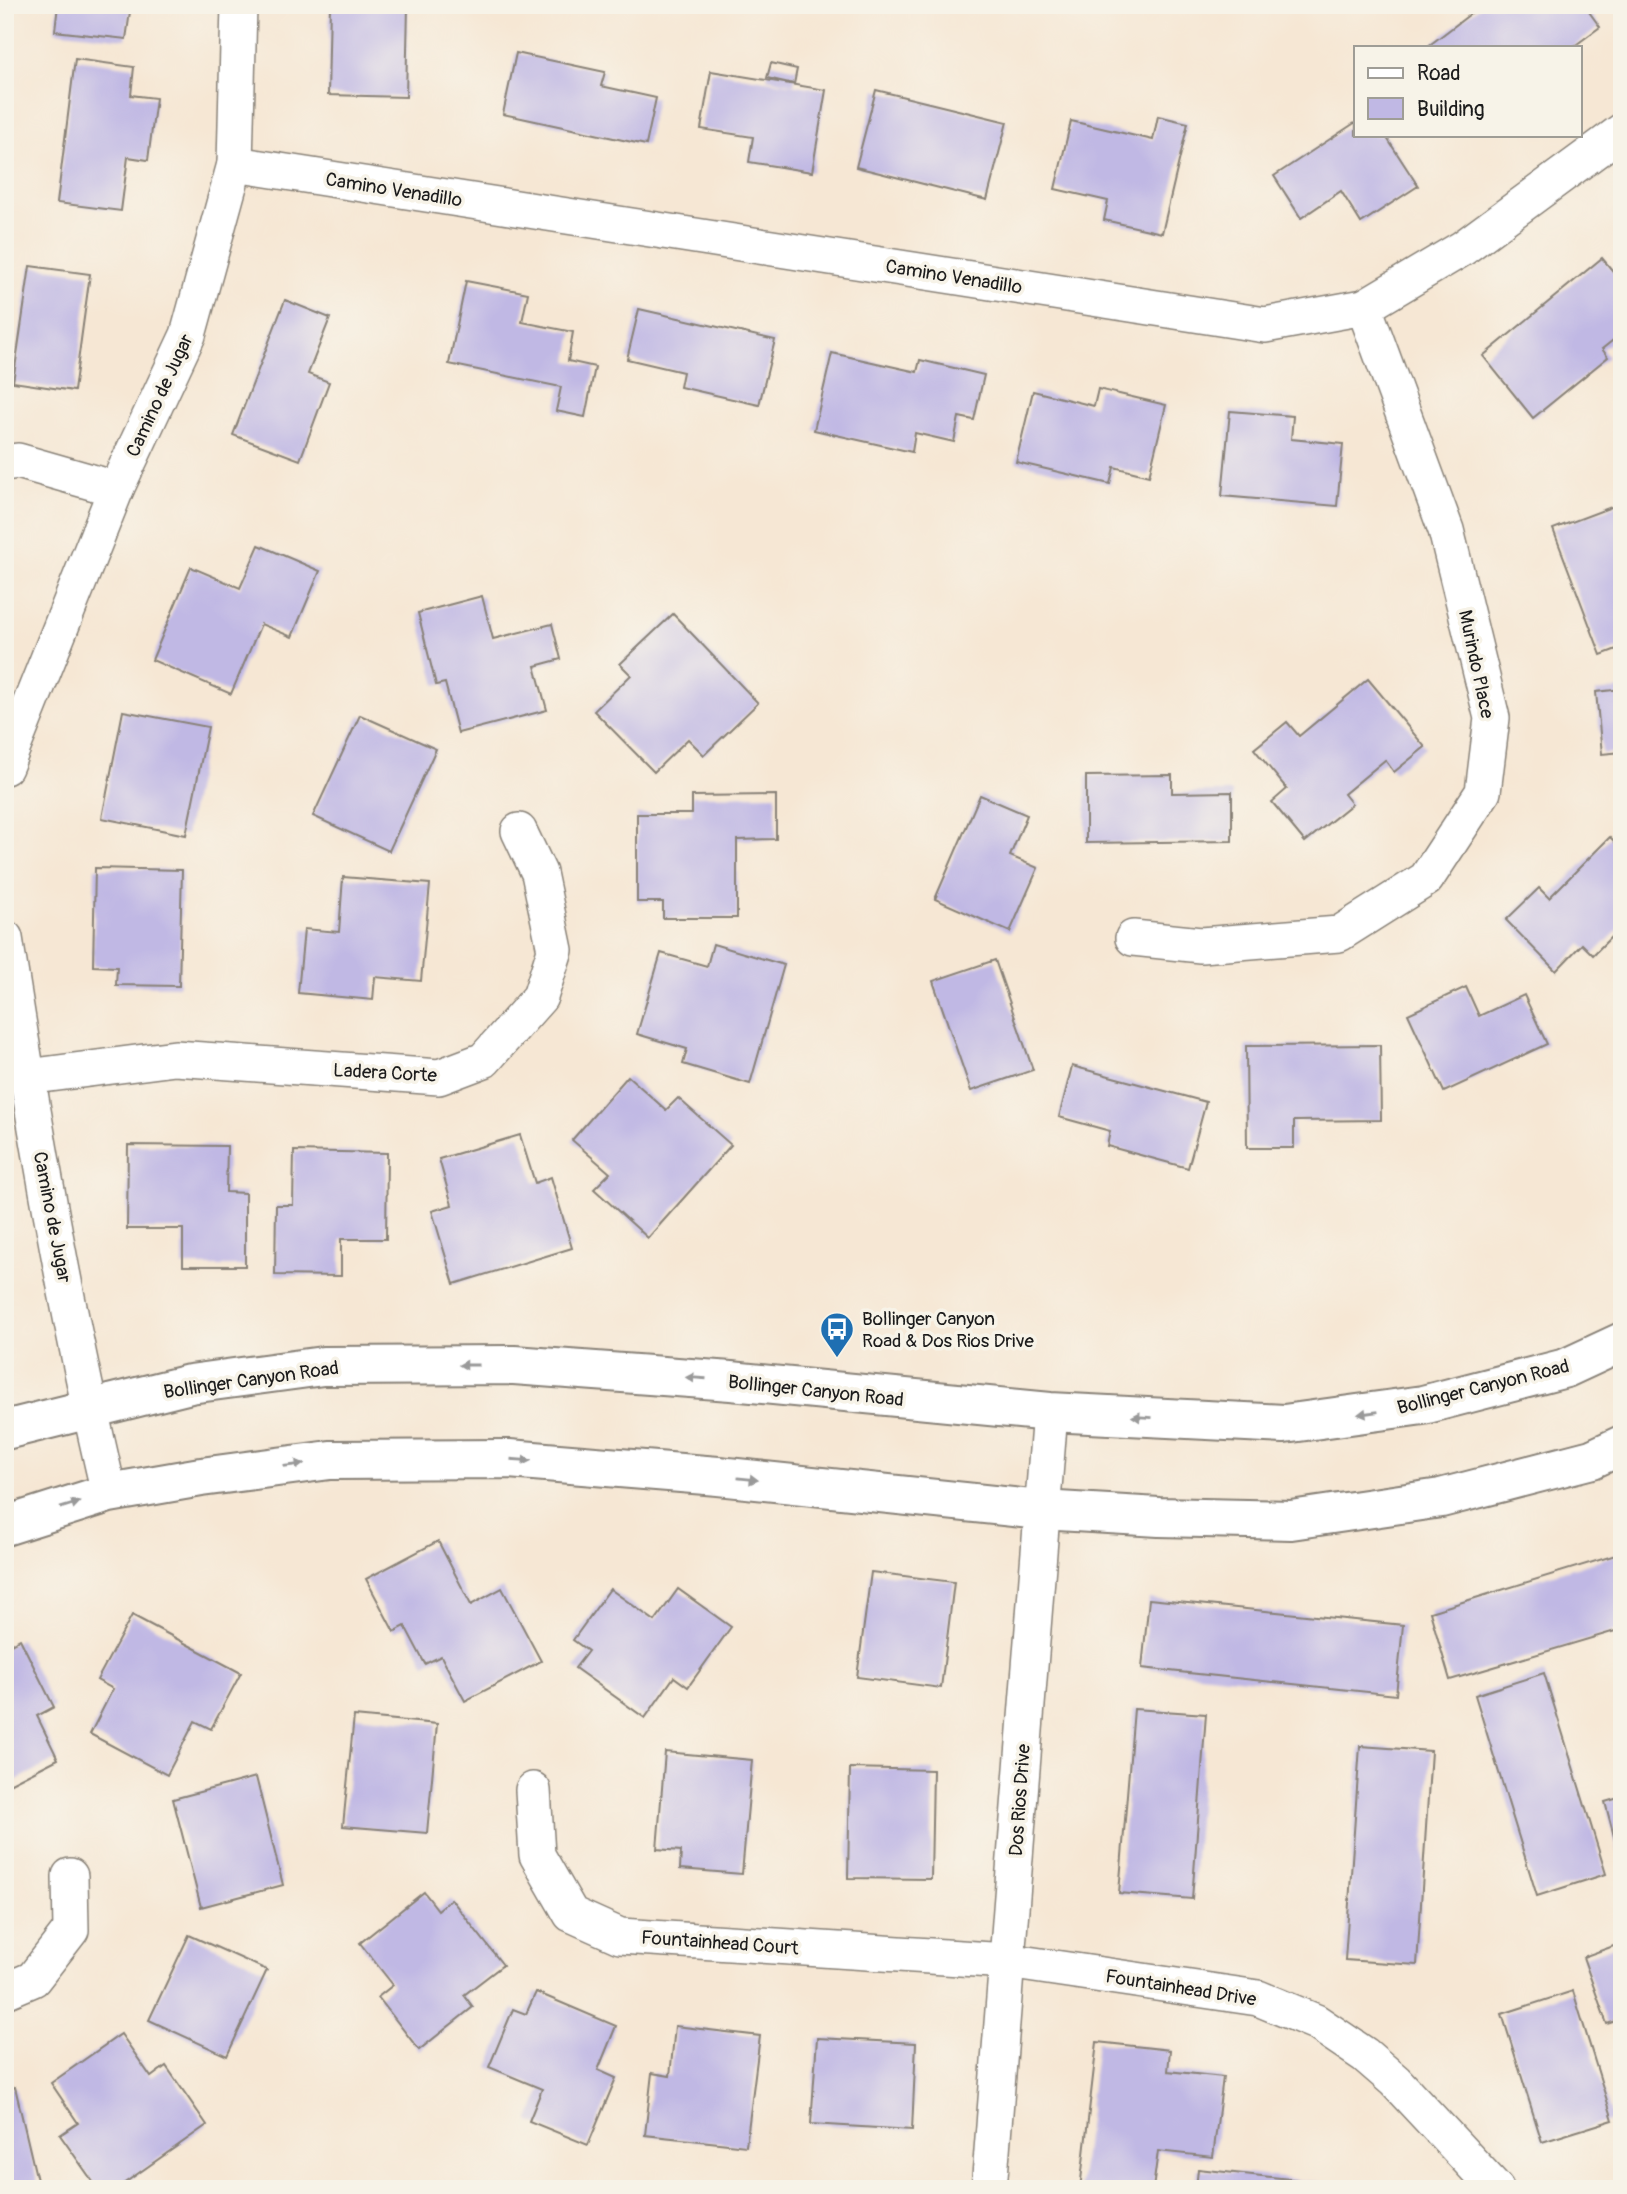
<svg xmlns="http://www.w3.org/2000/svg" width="1627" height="2194" viewBox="0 0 1627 2194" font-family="Pangolin,sans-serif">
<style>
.building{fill:#c0b8e4}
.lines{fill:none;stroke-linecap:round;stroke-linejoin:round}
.street-casing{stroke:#898278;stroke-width:38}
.secondary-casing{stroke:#898278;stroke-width:42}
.street{stroke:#fff;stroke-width:35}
.secondary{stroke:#fff;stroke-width:38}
.oneway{fill:#999}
.labels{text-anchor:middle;stroke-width:7;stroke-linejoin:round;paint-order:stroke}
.street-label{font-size:19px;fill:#1c1c1c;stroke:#f7f3e8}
.poi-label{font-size:19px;fill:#1c1c1c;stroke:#f7f3e8;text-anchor:start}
</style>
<rect width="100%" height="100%" fill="#f7f3e8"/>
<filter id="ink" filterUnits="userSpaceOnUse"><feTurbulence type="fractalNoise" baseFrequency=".0143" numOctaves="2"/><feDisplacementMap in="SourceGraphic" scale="14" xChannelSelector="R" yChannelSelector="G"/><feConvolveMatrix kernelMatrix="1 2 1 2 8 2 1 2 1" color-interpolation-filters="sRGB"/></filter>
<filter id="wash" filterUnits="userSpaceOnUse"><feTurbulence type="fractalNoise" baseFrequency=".00686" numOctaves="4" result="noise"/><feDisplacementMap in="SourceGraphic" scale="28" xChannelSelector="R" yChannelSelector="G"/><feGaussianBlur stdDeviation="1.57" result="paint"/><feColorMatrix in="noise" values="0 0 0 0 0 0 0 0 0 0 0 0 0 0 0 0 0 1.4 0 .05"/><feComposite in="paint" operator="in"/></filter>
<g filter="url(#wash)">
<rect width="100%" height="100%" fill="#f6e7d4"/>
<g id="blocks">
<g class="building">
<polygon points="58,5 131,5 126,39 55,31"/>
<polygon points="330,5 408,5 406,97 328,95"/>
<polygon points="1482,5 1584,5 1600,27 1573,47 1427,47"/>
<polygon points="516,53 605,72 601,86 656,98 646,145 503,114"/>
<polygon points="75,59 134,67 131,95 156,98 148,160 128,157 121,211 57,203"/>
<polygon points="771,63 797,69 794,84 767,78"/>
<polygon points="711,71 826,90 812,172 749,162 753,137 701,129"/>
<polygon points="876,90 1007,122 987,200 856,167"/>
<polygon points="1158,116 1188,123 1162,233 1104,220 1108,201 1055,189 1071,121 1153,140"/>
<polygon points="1356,122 1356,135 1385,135 1418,186 1361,223 1341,191 1301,218 1274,176"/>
<polygon points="1602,258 1622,282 1622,303 1618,306 1622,311 1622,333 1602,349 1608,357 1533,418 1483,356"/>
<polygon points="30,266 90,274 74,391 13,382"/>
<polygon points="466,281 528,293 522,322 573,332 568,361 595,367 585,417 556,411 561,387 449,364"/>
<polygon points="285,300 330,318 308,374 329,382 300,460 233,435"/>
<polygon points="639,309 775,340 759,405 680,387 683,372 627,359"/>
<polygon points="832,353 917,372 920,360 984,375 974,420 959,417 954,442 915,433 912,452 814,430"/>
<polygon points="1098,389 1166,405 1149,476 1114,467 1110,484 1016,462 1033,391 1094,406"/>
<polygon points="1230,411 1293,416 1291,439 1343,444 1337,506 1222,496"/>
<polygon points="1622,503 1622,647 1601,655 1553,529"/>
<polygon points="259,545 320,571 292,637 261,624 231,694 152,660 191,567 240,588"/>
<polygon points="482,596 493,639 552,624 561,659 535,666 547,710 458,733 445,683 436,685 418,613"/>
<polygon points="673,614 758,703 704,755 688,739 654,772 594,711 631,675 620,664"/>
<polygon points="1368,679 1425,747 1394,772 1385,760 1344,794 1352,804 1305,842 1272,802 1287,789 1254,749 1287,722 1299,736"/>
<polygon points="1622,689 1622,752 1602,754 1596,692"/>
<polygon points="123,711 208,727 186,835 102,818"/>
<polygon points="360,715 436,749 389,851 313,816"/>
<polygon points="1172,775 1172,793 1232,792 1232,841 1086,843 1086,776"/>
<polygon points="776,795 776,839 737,840 737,918 663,918 663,902 637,902 637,814 692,814 692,796"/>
<polygon points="980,795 1027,815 1010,856 1038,868 1010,932 935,899"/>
<polygon points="1610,837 1622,849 1622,926 1593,955 1582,944 1556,971 1506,920 1539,888 1549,898"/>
<polygon points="95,868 182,870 179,986 116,985 117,967 93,966"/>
<polygon points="343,877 430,884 421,981 375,977 373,1000 298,993 304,929 339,932"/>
<polygon points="713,944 784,965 750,1084 683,1064 687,1049 637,1034 661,953 707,966"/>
<polygon points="995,960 1033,1070 971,1091 933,981"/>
<polygon points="1466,987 1479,1016 1524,995 1547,1044 1444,1092 1408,1014"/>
<polygon points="1380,1045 1381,1120 1294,1121 1294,1148 1247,1148 1246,1046"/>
<polygon points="1072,1066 1206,1102 1188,1168 1107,1146 1110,1131 1059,1117"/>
<polygon points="628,1076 666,1110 678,1098 731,1145 648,1238 594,1189 610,1173 572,1140"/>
<polygon points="520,1135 535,1183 551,1177 572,1248 454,1284 432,1211 452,1205 439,1159"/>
<polygon points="128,1145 227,1146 226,1192 245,1193 245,1266 183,1266 183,1229 127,1229"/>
<polygon points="294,1151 387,1153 386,1239 341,1239 341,1276 275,1275 276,1205 293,1205"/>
<polygon points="438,1541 471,1605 502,1588 541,1661 465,1701 441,1656 425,1664 405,1626 394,1632 366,1579"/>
<polygon points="1622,1553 1622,1629 1450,1680 1430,1612"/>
<polygon points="871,1572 954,1582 941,1688 857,1677"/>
<polygon points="610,1589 655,1621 678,1589 731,1627 688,1687 674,1677 645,1718 575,1668 588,1651 573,1640"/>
<polygon points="1149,1599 1403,1625 1396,1695 1142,1668"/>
<polygon points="132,1615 241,1673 211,1729 195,1721 167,1775 90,1734 113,1689 97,1680"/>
<polygon points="20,1639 54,1707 37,1716 58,1759 5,1786 5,1647"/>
<polygon points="1544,1673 1606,1874 1537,1896 1475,1695"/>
<polygon points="1134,1709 1206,1714 1192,1899 1119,1893"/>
<polygon points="354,1716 437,1724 427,1833 343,1826"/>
<polygon points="1360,1746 1431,1751 1417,1965 1345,1960"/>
<polygon points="665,1752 752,1760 742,1874 680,1869 681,1851 657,1849"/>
<polygon points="850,1768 933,1770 931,1879 848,1878"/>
<polygon points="256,1777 283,1885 201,1907 173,1799"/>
<polygon points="1622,1797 1622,1863 1621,1863 1605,1802"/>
<polygon points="424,1892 438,1910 451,1899 503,1965 464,1995 473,2007 419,2050 378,1997 393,1985 360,1943"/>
<polygon points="189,1935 267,1970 227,2056 149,2020"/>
<polygon points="1622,1943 1622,2019 1607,2024 1583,1957"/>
<polygon points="1573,1991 1613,2120 1542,2142 1502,2014"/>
<polygon points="536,1992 616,2026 598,2070 616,2078 588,2145 529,2121 542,2089 489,2067 513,2009 526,2014"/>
<polygon points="675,2026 760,2036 746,2146 645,2135 652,2073 670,2076"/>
<polygon points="121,2034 151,2077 166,2066 207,2125 116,2189 98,2189 60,2135 78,2123 51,2083"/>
<polygon points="817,2038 916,2043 912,2130 811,2124"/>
<polygon points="1097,2042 1170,2050 1168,2071 1223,2077 1213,2157 1158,2151 1153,2189 1080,2189"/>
<polygon points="15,2087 39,2189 5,2189 5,2090"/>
<polygon points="1198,2169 1364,2187 1364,2189 1196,2189"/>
</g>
</g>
</g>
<g filter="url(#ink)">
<use href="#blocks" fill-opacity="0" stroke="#898278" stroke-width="2"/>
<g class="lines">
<g class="street-casing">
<g id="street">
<polyline points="235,164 1265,325 1364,307 1463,248 1622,131"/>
<polyline points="5,463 18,461 116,489"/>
<polyline points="5,767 116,489 188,335 235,164 239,5"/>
<path d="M5,938C34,1124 66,1310 109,1493"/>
<polyline points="1133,938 1201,945 1339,934 1426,879 1483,792 1492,718 1446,530 1364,307"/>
<polyline points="27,1077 175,1058 439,1077 484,1060 540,997 555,950 539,873 519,831"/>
<polyline points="533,1790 537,1855 571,1914 620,1936 1007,1961 1258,1998 1316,2022 1365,2055 1395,2081 1496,2189"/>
<polyline points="5,1991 33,1979 71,1930 70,1876"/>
<polyline points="989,2189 1050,1412"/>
</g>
</g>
<g class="secondary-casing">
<g id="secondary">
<polyline points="5,1430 190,1384 323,1366 514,1365 731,1381 1050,1412 1284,1424 1423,1405 1566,1368 1622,1342"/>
<polyline points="5,1526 109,1493 201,1477 330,1460 509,1459 718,1476 1041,1510 1159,1517 1291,1520 1441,1498 1592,1459 1622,1445"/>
</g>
</g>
<use href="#street" class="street"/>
<use href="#secondary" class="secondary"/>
</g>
<defs><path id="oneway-solid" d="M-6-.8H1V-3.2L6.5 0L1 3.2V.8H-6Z" transform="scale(1.75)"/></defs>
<g class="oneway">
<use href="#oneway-solid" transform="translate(469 1365) rotate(180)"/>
<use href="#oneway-solid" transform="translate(696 1378) rotate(-176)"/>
<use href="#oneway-solid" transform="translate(1368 1413) rotate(172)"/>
<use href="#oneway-solid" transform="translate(1142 1417) rotate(-177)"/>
<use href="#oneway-solid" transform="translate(521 1460) rotate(4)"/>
<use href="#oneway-solid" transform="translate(294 1465) rotate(-7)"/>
<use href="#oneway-solid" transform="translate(748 1479) rotate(6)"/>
<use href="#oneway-solid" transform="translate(70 1505) rotate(-17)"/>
</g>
</g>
<defs>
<g id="bus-pin" transform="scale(1.75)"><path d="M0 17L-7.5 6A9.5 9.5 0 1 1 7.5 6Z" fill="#1f6fb2" stroke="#f7f3e8"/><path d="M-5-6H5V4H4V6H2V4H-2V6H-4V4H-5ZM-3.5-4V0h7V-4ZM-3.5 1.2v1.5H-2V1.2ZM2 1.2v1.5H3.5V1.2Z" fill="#fff"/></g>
</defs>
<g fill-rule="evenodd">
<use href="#bus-pin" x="837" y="1329"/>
</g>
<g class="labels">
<g class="street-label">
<text transform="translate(394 189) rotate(9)" y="7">Camino Venadillo</text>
<text transform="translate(954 276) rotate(9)" y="7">Camino Venadillo</text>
<text transform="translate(159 395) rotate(-65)" y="7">Camino de Jugar</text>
<text transform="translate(1477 664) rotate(78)" y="7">Murindo Place</text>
<text transform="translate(385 1072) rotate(3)" y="7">Ladera Corte</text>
<text transform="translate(53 1217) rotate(79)" y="7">Camino de Jugar</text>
<text transform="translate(251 1379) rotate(-8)" y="7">Bollinger Canyon Road</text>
<text transform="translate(1483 1386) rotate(-14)" y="7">Bollinger Canyon Road</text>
<text transform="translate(816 1390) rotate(6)" y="7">Bollinger Canyon Road</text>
<text transform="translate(1019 1800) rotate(-86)" y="7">Dos Rios Drive</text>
<text transform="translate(720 1942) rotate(4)" y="7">Fountainhead Court</text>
<text transform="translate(1181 1987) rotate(9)" y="7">Fountainhead Drive</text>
</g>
<g class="poi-label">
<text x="862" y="1325">Bollinger Canyon<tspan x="862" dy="22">Road &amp; Dos Rios Drive</tspan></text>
</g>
</g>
<rect width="1627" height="2194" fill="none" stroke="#f7f3e8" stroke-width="28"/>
<rect x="1354" y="46" width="228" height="91" fill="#f7f3e8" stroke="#9f9d96" stroke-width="2"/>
<rect x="1368" y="68" width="35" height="10" fill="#ffffff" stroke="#9f9d96" stroke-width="2"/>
<text x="1417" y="80" font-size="21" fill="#1c1c1c">Road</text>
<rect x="1368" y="98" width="35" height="21" fill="#c0b8e4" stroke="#9f9d96" stroke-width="2"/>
<text x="1417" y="116" font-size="21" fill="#1c1c1c">Building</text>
</svg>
